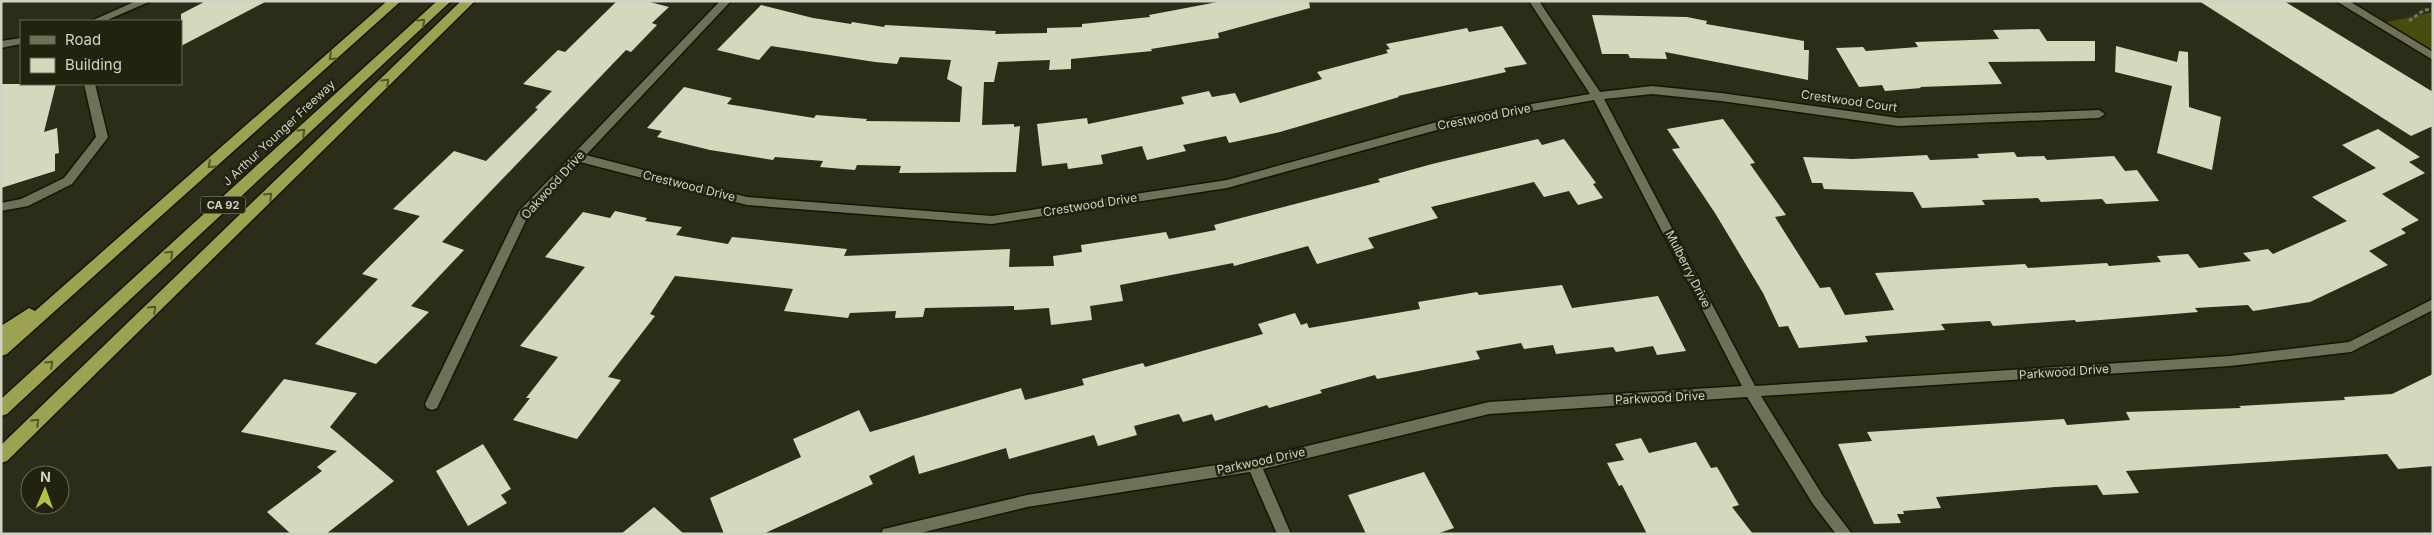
<svg xmlns="http://www.w3.org/2000/svg" width="2434" height="535" viewBox="0 0 2434 535" font-family="Inter,sans-serif">
<style>
.green{fill:#494c11}
.building{fill:#d5d8bd}
.lines{fill:none;stroke-linecap:round;stroke-linejoin:round}
.service-casing{stroke:#141503;stroke-width:3}
.minor-casing{stroke:#141503;stroke-width:3}
.tertiary-casing{stroke:#141503;stroke-width:3}
.motorway-casing{stroke:#141503;stroke-width:3}
.path{stroke:#747563;stroke-width:3;stroke-dasharray:4 2.5;stroke-linecap:butt}
.service{fill:#6e7058;fill-rule:evenodd}
.minor{fill:#6e7058;fill-rule:evenodd}
.tertiary{fill:#6e7058;fill-rule:evenodd}
.motorway{fill:#9da253;fill-rule:evenodd}
.oneway{stroke:#53562a}
.labels{text-anchor:middle;stroke-width:5;stroke-linejoin:round;paint-order:stroke}
.shield{fill:#22230e;stroke:#9c9e8e;stroke-width:1}
.shield-label{font-size:11px;font-weight:bold;fill:#d1d3c5}
.street-label{font-size:12px;fill:#d1d3c5;stroke:#22230e}
</style>
<rect width="100%" height="100%" fill="#2c2d18"/>
<polygon class="green" points="2433,12 2433,57 2379,24"/>
<g class="building">
<polygon points="206,1 267,1 181,46 181,14"/>
<polygon points="617,1 646,1 669,7 652,23 657,25 631,52 626,50 442,242 464,250 411,306 429,312 376,364 315,344 378,279 362,274 420,216 393,209 454,151 486,161 538,109 535,108 552,91 523,84 558,50 565,52"/>
<polygon points="1223,1 1309,1 1310,8 1218,33 1219,38 1151,49 1152,51 1071,59 1071,69 1049,70 1050,60 998,62 994,82 984,82 982,125 1014,124 1014,127 1020,126 1016,172 899,173 901,166 857,165 855,170 820,167 823,161 775,157 773,160 710,150 657,137 662,131 647,128 684,87 732,98 727,104 814,118 816,115 867,119 866,121 960,122 962,87 947,79 951,60 900,57 897,64 875,62 771,46 759,60 717,50 761,5 813,18 851,24 852,22 884,27 885,25 996,31 995,34 1047,33 1047,28 1082,27 1082,24 1150,17 1149,15"/>
<polygon points="2199,1 2284,1 2433,92 2433,126 2411,136"/>
<polygon points="1592,15 1687,17 1707,21 1706,24 1804,41 1804,50 1809,50 1808,80 1665,52 1667,59 1630,58 1628,54 1602,54"/>
<polygon points="1502,26 1527,64 1504,68 1506,72 1398,96 1399,97 1280,132 1229,143 1226,136 1183,145 1186,151 1147,160 1142,146 1101,155 1103,164 1068,169 1067,163 1042,166 1037,124 1087,118 1088,124 1184,104 1181,97 1209,91 1212,97 1235,93 1240,103 1322,79 1317,72 1388,53 1386,50 1390,49 1386,44 1467,28 1469,32"/>
<polygon points="2039,29 2047,41 2095,41 2095,61 1988,62 2002,84 1920,87 1921,88 1885,91 1882,85 1859,87 1836,48 1863,47 1866,51 1918,47 1915,42 1999,39 1993,30"/>
<polygon points="2116,46 2177,62 2179,51 2188,52 2189,107 2221,117 2212,170 2157,153 2172,86 2115,72"/>
<polygon points="1,84 56,84 44,132 57,128 59,153 55,154 55,171 1,188"/>
<polygon points="1723,119 1755,163 1750,164 1786,215 1775,217 1820,288 1830,287 1845,315 1894,310 1875,273 2025,264 2028,268 2107,263 2109,266 2161,262 2157,256 2188,254 2199,268 2251,261 2243,253 2268,249 2273,254 2347,221 2312,197 2376,168 2342,145 2378,129 2420,157 2409,162 2425,173 2382,194 2419,220 2401,229 2406,233 2369,251 2388,265 2310,302 2253,311 2248,305 2195,308 2198,312 2076,322 2075,320 1993,326 1990,321 1941,324 1945,330 1865,336 1868,342 1799,348 1788,326 1779,327 1763,293 1715,213 1672,149 1680,148 1667,129"/>
<polygon points="1538,139 1542,145 1564,139 1596,183 1593,184 1603,198 1578,205 1569,191 1544,197 1534,182 1431,207 1438,218 1368,238 1374,248 1317,264 1308,246 1234,266 1233,263 1120,285 1123,301 1090,306 1092,320 1051,325 1049,308 1014,310 1014,306 925,308 923,317 895,318 896,311 850,313 848,318 784,311 793,289 675,276 650,314 655,316 608,377 621,380 577,439 513,420 530,398 526,398 558,357 520,346 585,267 545,257 583,212 610,218 615,211 647,218 645,221 682,227 676,235 728,244 732,237 847,249 844,256 1010,249 1009,267 1054,266 1053,256 1082,252 1081,245 1166,232 1169,239 1216,230 1214,225 1380,182 1378,179 1432,164"/>
<polygon points="2014,152 2017,157 2044,156 2047,160 2114,156 2125,171 2137,170 2159,201 2106,204 2102,199 2041,202 2038,198 1982,200 1985,205 1922,208 1913,192 1824,189 1822,183 1812,183 1803,157 1853,159 1927,155 1930,160 1979,158 1977,154"/>
<polygon points="1562,285 1572,308 1658,296 1686,351 1657,355 1653,346 1616,352 1613,347 1556,354 1553,345 1524,349 1521,343 1476,351 1480,359 1377,379 1375,375 1320,390 1322,393 1269,408 1267,405 1215,421 1212,414 1183,422 1179,414 1134,426 1137,435 1098,446 1094,435 1009,459 1006,448 919,474 914,455 869,476 873,484 763,534 724,534 710,498 801,457 793,439 859,410 870,432 1021,388 1025,400 1084,385 1082,379 1143,363 1145,367 1263,334 1258,324 1295,313 1301,325 1307,323 1309,328 1420,309 1418,302 1477,292 1479,295"/>
<polygon points="2433,374 2433,466 2398,469 2387,454 2126,471 2139,493 2103,495 2097,485 2055,487 1936,497 1941,508 1903,511 1904,514 1897,514 1901,523 1874,524 1838,444 1872,441 1867,432 2064,419 2067,425 2130,420 2126,412 2241,408 2239,406 2345,400 2344,397 2392,394"/>
<polygon points="284,379 357,393 330,427 394,481 326,534 291,534 267,512 322,471 317,467 337,451 241,432"/>
<polygon points="1641,438 1649,453 1696,442 1711,468 1717,467 1739,505 1732,507 1753,534 1647,534 1622,485 1619,486 1607,463 1624,460 1615,444"/>
<polygon points="483,444 511,489 501,495 507,503 468,526 436,471"/>
<polygon points="1424,472 1454,528 1436,534 1366,534 1348,495"/>
<polygon points="654,507 684,534 621,534"/>
</g>
<g class="lines">
<g class="service-casing">
<polygon id="service" points="84,84 95,84 108,137 106,140 72,184 28,206 1,211 1,203 21,199 64,178 96,137"/>
</g>
<g class="minor-casing">
<g id="minor">
<polygon points="136,1 151,1 105,21 91,21"/>
<polygon points="720,1 731,1 586,155 747,197 992,216 1227,180 1455,117 1590,94 1529,1 1539,1 1600,92 1652,86 1721,93 1898,118 2099,110 2105,114 2099,118 1898,126 1721,101 1652,94 1604,99 1755,386 2230,356 2349,342 2433,299 2433,310 2351,352 2230,366 1761,396 1823,496 1852,534 1836,534 1813,504 1747,397 1489,414 1263,469 1291,534 1277,534 1250,472 1027,507 916,534 881,534 883,529 888,528 1027,495 1254,459 1489,402 1742,386 1594,100 1455,125 1227,188 992,224 747,205 580,162 528,216 437,408 432,410 427,408 425,404 519,211"/>
<polygon points="21,38 21,44 1,48 1,41"/>
</g>
</g>
<g class="tertiary-casing">
<polygon id="tertiary" points="2336,1 2349,1 2433,52 2433,60"/>
</g>
<g class="motorway-casing">
<g id="motorway">
<polygon points="387,1 401,1 7,354 1,356 1,326 29,308 35,311"/>
<polygon points="437,1 451,1 7,414 1,416 1,399"/>
<polygon points="461,1 475,1 7,461 1,463 1,445"/>
</g>
</g>
<polyline class="path" points="2409,21 2424,10 2433,9"/>
<use href="#service" class="service"/>
<use href="#minor" class="minor"/>
<use href="#tertiary" class="tertiary"/>
<use href="#motorway" class="motorway"/>
</g>
<defs><path id="oneway-chevron" d="M-2-3.5L2.5 0L-2 3.5" fill="none" stroke-width="1.6" stroke-linecap="round" stroke-linejoin="round" transform="scale(1.25)"/></defs>
<g class="oneway">
<use href="#oneway-chevron" transform="translate(422 22) rotate(-43)"/>
<use href="#oneway-chevron" transform="translate(332 57) rotate(138)"/>
<use href="#oneway-chevron" transform="translate(386 82) rotate(-44)"/>
<use href="#oneway-chevron" transform="translate(302 132) rotate(-43)"/>
<use href="#oneway-chevron" transform="translate(211 165) rotate(138)"/>
<use href="#oneway-chevron" transform="translate(269 196) rotate(-44)"/>
<use href="#oneway-chevron" transform="translate(170 254) rotate(-43)"/>
<use href="#oneway-chevron" transform="translate(153 309) rotate(-44)"/>
<use href="#oneway-chevron" transform="translate(50 364) rotate(-43)"/>
<use href="#oneway-chevron" transform="translate(36 422) rotate(-44)"/>
</g>
<g class="labels">
<rect class="shield" x="200.5" y="196.5" width="45" height="17" rx="4"/>
<g class="shield-label">
<text x="223" y="209">CA 92</text>
</g>
<g class="street-label">
<text transform="translate(1849 101) rotate(8)" y="4">Crestwood Court</text>
<text transform="translate(1484 117) rotate(-11)" y="4">Crestwood Drive</text>
<text transform="translate(279 133) rotate(-43)" y="4">J Arthur Younger Freeway</text>
<text transform="translate(553 185) rotate(-48)" y="4">Oakwood Drive</text>
<text transform="translate(689 186) rotate(14)" y="4">Crestwood Drive</text>
<text transform="translate(1090 205) rotate(-9)" y="4">Crestwood Drive</text>
<text transform="translate(1688 269) rotate(63)" y="4">Mulberry Drive</text>
<text transform="translate(2064 372) rotate(-4)" y="4">Parkwood Drive</text>
<text transform="translate(1660 398) rotate(-3)" y="4">Parkwood Drive</text>
<text transform="translate(1261 461) rotate(-12)" y="4">Parkwood Drive</text>
</g>
</g>
<rect width="2434" height="535" fill="none" stroke="#d1d3c5" stroke-width="5"/>
<rect x="20" y="20" width="162" height="65" fill="#22230e" stroke="#686957"/>
<rect x="30" y="36" width="25" height="8" fill="#6e7058" stroke="#686957"/>
<text x="65" y="45" font-size="15" fill="#d1d3c5">Road</text>
<rect x="30" y="58" width="25" height="15" fill="#d5d8bd" stroke="#686957"/>
<text x="65" y="70" font-size="15" fill="#d1d3c5">Building</text>
<g transform="translate(45 490) rotate(2)"><circle r="24" fill="#22230e" stroke="#686957"/>
<path d="M0-4L9 19L0 12L-9 19Z" fill="#bac045"/>
<text y="-8" font-size="14" font-weight="bold" text-anchor="middle" fill="#d1d3c5">N</text>
</g>
</svg>
